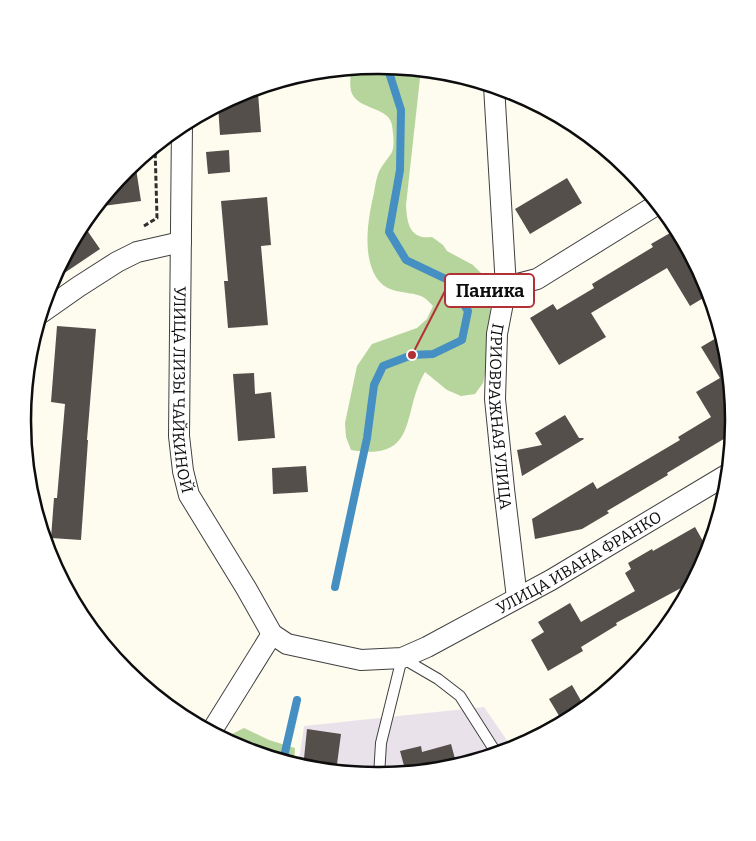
<svg xmlns="http://www.w3.org/2000/svg" width="756" height="841" viewBox="0 0 756 841" font-family="Bitter,serif">
<style>
.industrial{fill:#eae2eb}
.forest{fill:#b5d59c}
.lines{fill:none;stroke-linecap:round;stroke-linejoin:round}
.stream{stroke:#458fc2;stroke-width:8}
.building{fill:#554f4b}
.service-casing{stroke:#404040;stroke-width:12}
.minor-casing{stroke:#404040;stroke-width:22}
.path{stroke:#2f2f2f;stroke-width:3;stroke-dasharray:5 2.5;stroke-linecap:butt}
.service{stroke:#fff;stroke-width:10}
.minor{stroke:#fff;stroke-width:20}
.labels{text-anchor:middle;stroke-width:5;stroke-linejoin:round;paint-order:stroke}
.street-label{font-size:16px;fill:#0d0d0d;stroke:#fff}
.rim{fill:none;stroke:#0d0d0d;stroke-width:2.5}
.leader{fill:none;stroke:#b23136;stroke-width:2}
.callout-dot{fill:#b23136;stroke:#fff;stroke-width:2}
.callout{fill:#fff;stroke:#b23136;stroke-width:2}
.callout-label{font-size:18px;text-anchor:middle;font-weight:bold;fill:#0d0d0d}
</style>
<rect width="100%" height="100%" fill="#fefbef"/>
<polygon class="industrial" points="484,707 513,749 447,769 378,776 308,769 298,766 304,726"/>
<g class="forest">
<path d="M378,65L421,69L406,205C407,224 410,240 432,237L443,245L447,251L473,265L483,275L487,287L490,301L492,342L483,383L475,394L461,396L447,390L425,372C401,412 420,462 351,450L346,437L345,423L357,366L372,344L417,328L427,319L433,306C430,303 426,298 421,296C408,291 390,294 379,281C361,259 368,218 374,193C375,187 376,180 378,174C381,166 388,159 392,152C395,145 393,133 392,125C390,109 363,109 354,97C348,90 351,77 351,68Z"/>
<polygon points="244,728 269,740 295,748 294,765 242,749 227,741 232,734"/>
</g>
<g class="lines">
<g class="stream">
<polyline points="335,587 367,438 374,385 383,366 412,355 433,354 462,340 468,311 448,280 406,260 389,232 400,170 401,110 387,66"/>
<polyline points="283,761 297,700"/>
</g>
</g>
<g class="building">
<polygon points="258,93 261,132 220,135 218,105 236,95"/>
<polygon points="229,150 230,172 208,174 206,152"/>
<polygon points="135,162 141,201 95,207 127,169"/>
<polygon points="567,178 582,203 530,234 515,209"/>
<polygon points="267,197 271,245 261,246 268,325 228,328 224,281 228,281 221,201"/>
<polygon points="82,223 100,249 51,282 75,237"/>
<polygon points="677,229 707,285 710,294 690,306 667,268 591,313 606,337 559,365 530,318 553,304 557,310 594,288 592,284 653,247 651,244"/>
<polygon points="57,326 96,329 87,440 88,440 81,540 51,538 54,498 57,498 65,404 51,402"/>
<polygon points="718,337 727,351 734,421 732,434 667,473 668,475 607,511 609,513 582,529 535,539 532,519 593,482 597,489 680,440 678,437 711,417 696,392 720,378 701,347"/>
<polygon points="254,373 255,394 271,392 275,438 238,441 233,374"/>
<polygon points="565,415 579,438 583,438 584,439 522,476 517,450 542,445 535,433"/>
<polygon points="306,466 308,492 273,494 272,468"/>
<polygon points="695,527 708,550 706,557 686,595 681,588 616,623 617,625 581,647 583,651 548,671 531,640 544,632 538,622 570,603 581,622 635,591 625,573 631,569 628,563 652,549 653,551"/>
<polygon points="572,685 584,706 561,719 549,699"/>
<polygon points="307,729 341,734 336,772 308,769 303,768"/>
<polygon points="451,744 457,766 447,769 406,773 400,751 421,746 422,752"/>
</g>
<g class="lines">
<g class="service-casing">
<polyline id="service" points="379,776 381,743 402,658 438,679 460,696 497,754"/>
</g>
<g class="minor-casing">
<g id="minor">
<path id="s1" d="M494,86L506,287L497,334L495,399L504,489L517,598"/>
<path id="s2" d="M182,124L179,436L183,471L189,495L246,588L272,634L287,644L361,660L402,658L427,647L551,580L728,474"/>
<polyline points="506,287 537,279 658,204"/>
<polyline points="41,313 78,287 117,262 137,252 181,242"/>
<polyline points="211,732 272,634"/>
</g>
</g>
<polyline class="path" points="144,226 157,218 155,146"/>
<use href="#service" class="service"/>
<use href="#minor" class="minor"/>
</g>
<g class="labels">
<g class="street-label">
<text dy="6" stroke="none"><textPath href="#s2" startOffset="266">УЛИЦА ЛИЗЫ ЧАЙКИНОЙ</textPath></text>
<text dy="6" stroke="none"><textPath href="#s1" startOffset="332">ПРИОВРАЖНАЯ УЛИЦА</textPath></text>
<text dy="6" stroke="none"><textPath href="#s2" startOffset="870">УЛИЦА ИВАНА ФРАНКО</textPath></text>
</g>
</g>
<path d="M0 0H756V841H0ZM377 74H379A346 346 0 0 1 725 420V421A346 346 0 0 1 379 767H377A346 346 0 0 1 31 421V420A346 346 0 0 1 377 74Z" fill="#fff" fill-rule="evenodd"/>
<path class="rim" d="M377 74H379A346 346 0 0 1 725 420V421A346 346 0 0 1 379 767H377A346 346 0 0 1 31 421V420A346 346 0 0 1 377 74Z"/>
<path class="leader" d="M412 355L445 291"/>
<circle class="callout-dot" cx="412" cy="355" r="5"/>
<rect class="callout" x="445" y="274" width="89" height="33" rx="5"/>
<g class="callout-label">
<text x="490" y="297">Паника</text>
</g>
</svg>
